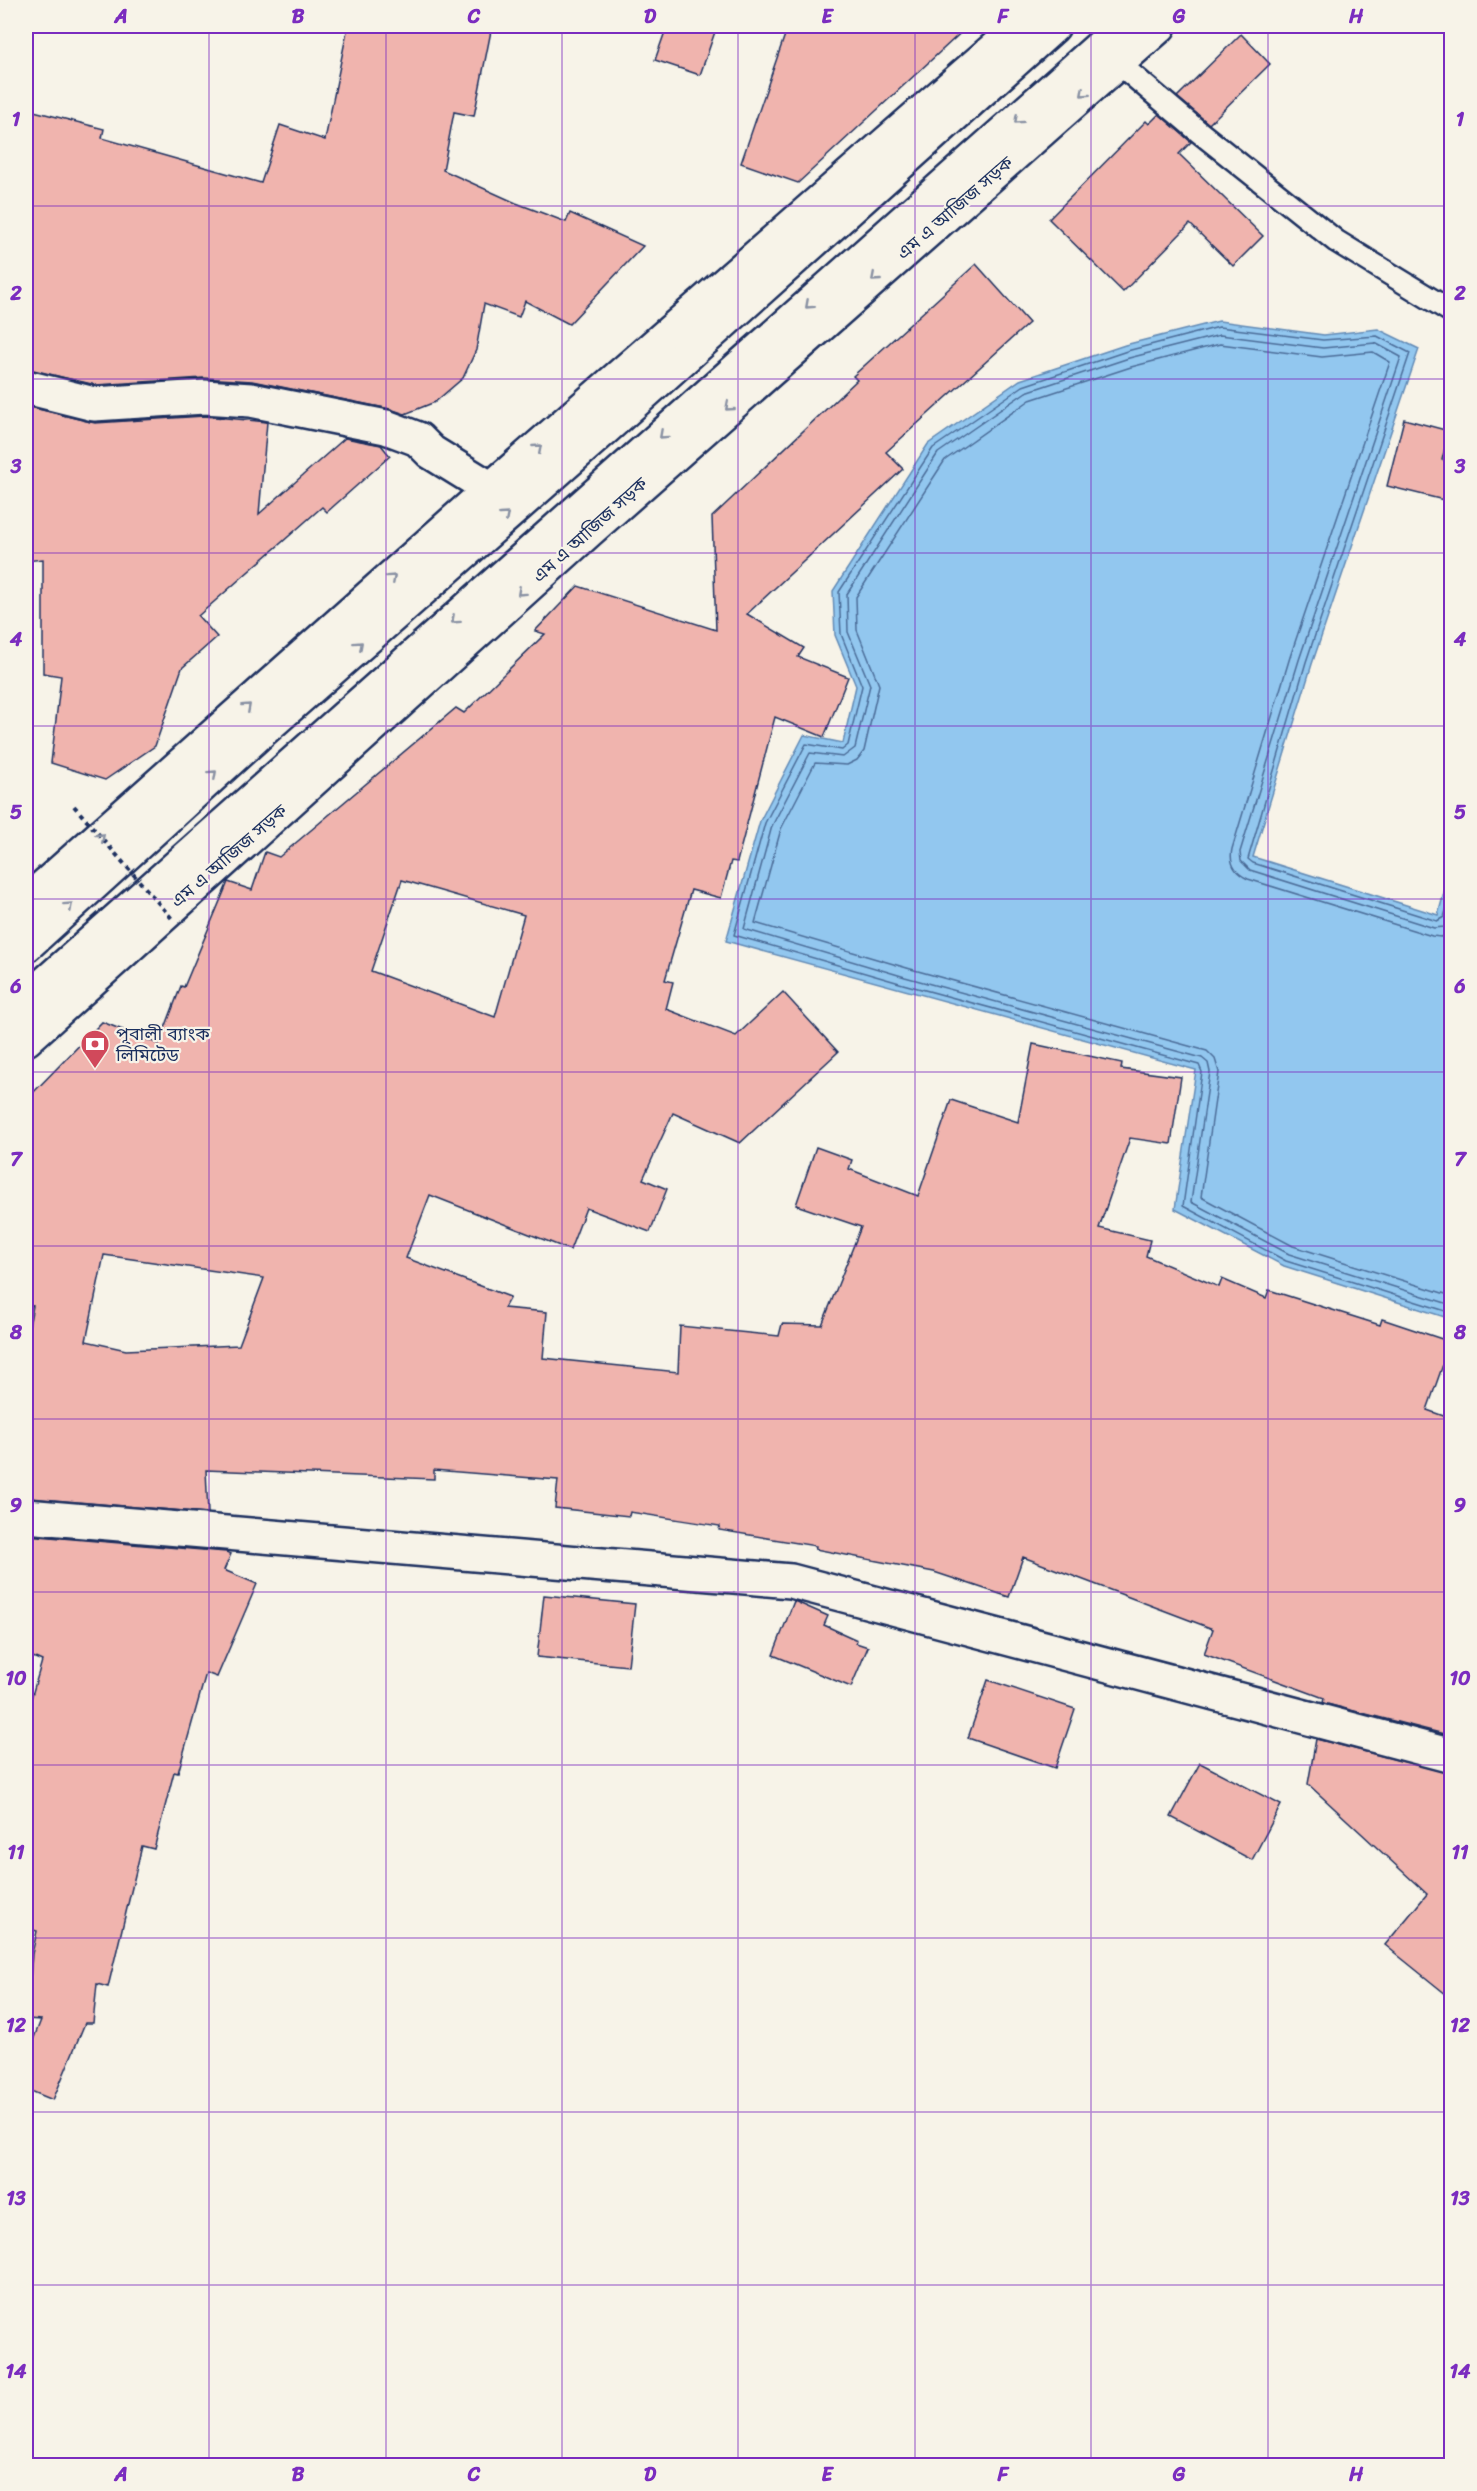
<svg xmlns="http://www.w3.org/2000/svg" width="1477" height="2491" viewBox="0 0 1477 2491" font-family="Sriracha,'Noto Sans Bengali',sans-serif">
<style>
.water{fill:#92c7ef;stroke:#628ab5;stroke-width:1.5}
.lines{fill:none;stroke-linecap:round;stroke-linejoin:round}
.shore{stroke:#4b6c98;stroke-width:1.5}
.building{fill:#f0b4ae;stroke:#1b2f5e;stroke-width:1.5;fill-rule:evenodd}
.service-casing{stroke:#1b2f5e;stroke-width:26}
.minor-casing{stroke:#1b2f5e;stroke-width:38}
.primary-casing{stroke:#1b2f5e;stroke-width:38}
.trunk-casing{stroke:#1b2f5e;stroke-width:38}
.service{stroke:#f7f3e8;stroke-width:21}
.minor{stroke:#f7f3e8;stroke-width:33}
.primary{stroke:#f7f3e8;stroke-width:33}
.trunk{stroke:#f7f3e8;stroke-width:33}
.path-bridge{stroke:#1b2f5e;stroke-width:4;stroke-dasharray:4.5 4.5;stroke-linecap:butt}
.oneway{stroke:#8991a3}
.grid{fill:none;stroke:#7b2cbf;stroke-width:1.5;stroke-opacity:0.55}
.labels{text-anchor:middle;stroke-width:4.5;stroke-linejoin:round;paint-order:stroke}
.street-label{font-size:18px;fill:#1b2f5e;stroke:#f7f3e8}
.poi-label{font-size:18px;fill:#1b2f5e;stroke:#f7f3e8;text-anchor:start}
.neatline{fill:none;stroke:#7b2cbf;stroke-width:2}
.grid-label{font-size:20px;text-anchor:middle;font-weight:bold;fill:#7b2cbf}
</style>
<rect width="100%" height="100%" fill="#f7f3e8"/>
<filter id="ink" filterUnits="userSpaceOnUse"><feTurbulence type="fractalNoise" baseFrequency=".0167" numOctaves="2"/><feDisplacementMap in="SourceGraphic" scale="12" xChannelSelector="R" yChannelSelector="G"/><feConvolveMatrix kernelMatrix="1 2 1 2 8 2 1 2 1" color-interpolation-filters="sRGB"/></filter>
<g filter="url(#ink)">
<polygon class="water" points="1219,321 1324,335 1378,329 1419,349 1312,664 1253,857 1438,915 1451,867 1451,1319 1284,1266 1175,1209 1196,1070 726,941 760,821 804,735 843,743 856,686 835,635 833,591 928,444 1020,380 1125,345"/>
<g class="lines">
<g class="shore">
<polyline points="1452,891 1444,917 1437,921 1253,863 1248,859 1306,662 1410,353 1377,336 1323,340 1219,327 1127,351 1023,386 933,448 839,592 841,634 862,686 848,745 842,750 806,744 765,823 734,935 903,984 1199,1065 1202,1072 1183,1206 1286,1261 1452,1313"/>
<polyline points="1452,919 1444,927 1434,928 1250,870 1241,861 1240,852 1299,660 1401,357 1375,343 1323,348 1220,335 1129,358 1026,392 938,453 847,594 848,632 870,685 855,748 843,757 810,753 772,826 744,929 905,977 1202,1058 1208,1063 1210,1072 1191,1202 1289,1254 1452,1305"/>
<path d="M1452,933L1441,937L1432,936L1248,879C1235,873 1229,863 1232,849L1290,657L1390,362L1373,352L1322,357L1220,344L1131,367L1030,400L945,460L856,597L857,630L879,685L864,751L857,760L847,765L815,763L781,829L755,923L907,968L1207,1051L1215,1059L1219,1072L1201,1197L1293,1246L1452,1296"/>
</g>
</g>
<g class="building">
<polygon points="348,26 492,26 474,116 454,112 443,170 516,203 566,222 570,213 643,246 569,324 525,301 519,317 484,304 476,350 463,378 435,402 405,414 390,409 252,381 203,378 96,385 26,369 26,109 104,129 102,138 261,183 280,125 325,140"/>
<polygon points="667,26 717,26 700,75 655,60"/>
<polygon points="788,26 968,26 798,183 741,163"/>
<polygon points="1241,34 1270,64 1209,124 1177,97"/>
<polygon points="1159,114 1191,142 1179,154 1263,236 1233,266 1190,224 1123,292 1049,219 1146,121 1149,124"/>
<path d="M976,264L1029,323L886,452L903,469L747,614L804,648L798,657L848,677L824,737L775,717L737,862L731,861L721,898L691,890L665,980L673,982L666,1009L736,1036L783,992L838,1052L740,1143L673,1113L643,1179L667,1189L650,1232L586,1208L570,1250L430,1195L406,1258L510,1297L504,1308L547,1312L543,1358L678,1372L680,1326L779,1336L782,1324L822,1325L861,1227L796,1205L816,1147L852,1160L849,1169L918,1196L951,1100L1018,1122L1033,1044L1122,1063L1121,1069L1181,1077L1171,1144L1130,1138L1099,1228L1150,1240L1146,1256L1219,1287L1222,1279L1266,1298L1269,1290L1380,1325L1382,1319L1451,1342L1427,1410L1452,1419V1736L1323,1703L1324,1698L1204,1654L1213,1629L1023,1557L1009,1597L934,1572L815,1549L816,1546L719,1530L720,1526L630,1512L629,1516L555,1508L558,1480L434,1470V1479L206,1470L208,1513L26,1498V1342L33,1306L26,1305V1100L102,1022L159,1044L181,986L184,987L228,882L252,890L265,852L279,857L456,708L464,713L545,634L535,631L578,586L716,630L712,517L857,380L853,376ZM402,880L524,915L495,1017L371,971ZM104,1255L264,1278L239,1345L126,1350L86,1341Z"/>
<polygon points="26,406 95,423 204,416 267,422 259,514 345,438 381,445 390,456 327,512 322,507 198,616 217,637 182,668 155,746 105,780 51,763 61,676 43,673 43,559 26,561"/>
<polygon points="1404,419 1449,431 1442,460 1452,462 1452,502 1387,486"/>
<polygon points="26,1535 226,1552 231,1554 224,1570 257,1584 217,1677 206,1673 178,1773 174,1772 154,1849 142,1846 108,1987 97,1984 93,2023 85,2023 53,2100 26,2089 26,2058 41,2020 27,2019 32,1954 37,1931 26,1928 26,1716 42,1661 26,1654"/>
<polygon points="544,1595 635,1604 628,1666 537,1657"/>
<polygon points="794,1601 828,1616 824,1625 857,1640 856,1643 868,1647 851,1687 773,1655"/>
<polygon points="988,1680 1075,1709 1055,1768 968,1738"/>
<polygon points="1316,1739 1452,1774 1452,1999 1385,1945 1427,1894 1308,1784"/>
<polygon points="1200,1763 1281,1805 1252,1860 1171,1817"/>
</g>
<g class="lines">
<g class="service-casing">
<polyline id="service" points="1117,62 1198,131 1336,241 1452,312"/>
</g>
<g class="minor-casing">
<g id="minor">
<polyline points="26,387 94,404 204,397 251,400 386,427 418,439 431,452 491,489"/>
<polyline points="26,1516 791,1581 1452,1756"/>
</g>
</g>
<g class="primary-casing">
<g id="primary">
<polyline points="26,903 491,489 1021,26"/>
<polyline points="26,1039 588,531 1159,26"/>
</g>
</g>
<g class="trunk-casing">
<g id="trunk">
<polyline points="26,945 260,732 606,427 1053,26"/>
<polyline points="26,1001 1124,26"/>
</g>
</g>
<use href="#service" class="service"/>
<use href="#minor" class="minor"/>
<use href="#primary" class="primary"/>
<use href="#trunk" class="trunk"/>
<polyline class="path-bridge" points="74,806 174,921"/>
</g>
<defs><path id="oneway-chevron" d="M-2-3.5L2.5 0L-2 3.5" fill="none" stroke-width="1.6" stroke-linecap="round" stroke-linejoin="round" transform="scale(1.5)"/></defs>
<g class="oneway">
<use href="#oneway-chevron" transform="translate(1084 93) rotate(138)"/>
<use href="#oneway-chevron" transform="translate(1018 120) rotate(138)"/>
<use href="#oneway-chevron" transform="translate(875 278) rotate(139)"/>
<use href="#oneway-chevron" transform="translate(809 305) rotate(138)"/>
<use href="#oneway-chevron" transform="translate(729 407) rotate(139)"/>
<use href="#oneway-chevron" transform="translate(663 435) rotate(138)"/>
<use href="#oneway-chevron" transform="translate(538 448) rotate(-41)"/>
<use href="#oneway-chevron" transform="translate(505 516) rotate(-41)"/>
<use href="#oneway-chevron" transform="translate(392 578) rotate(-42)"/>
<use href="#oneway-chevron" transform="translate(521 592) rotate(138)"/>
<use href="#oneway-chevron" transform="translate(455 620) rotate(138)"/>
<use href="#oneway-chevron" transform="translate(359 645) rotate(-42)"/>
<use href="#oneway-chevron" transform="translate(247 707) rotate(-42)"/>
<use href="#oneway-chevron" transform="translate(213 774) rotate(-42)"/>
<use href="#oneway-chevron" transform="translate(101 837) rotate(-41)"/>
<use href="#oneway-chevron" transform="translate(69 906) rotate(-42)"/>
</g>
</g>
<path class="grid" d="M209,26V2466M386,26V2466M562,26V2466M738,26V2466M915,26V2466M1091,26V2466M1268,26V2466M26,206H1452M26,379H1452M26,553H1452M26,726H1452M26,899H1452M26,1072H1452M26,1246H1452M26,1419H1452M26,1592H1452M26,1765H1452M26,1938H1452M26,2112H1452M26,2285H1452"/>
<defs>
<g id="bank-pin" transform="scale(1.5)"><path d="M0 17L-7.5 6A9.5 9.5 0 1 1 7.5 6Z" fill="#d1495b" stroke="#f7f3e8"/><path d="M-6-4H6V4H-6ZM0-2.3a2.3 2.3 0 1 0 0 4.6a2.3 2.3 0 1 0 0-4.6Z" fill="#fff"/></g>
</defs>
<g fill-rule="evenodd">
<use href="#bank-pin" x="95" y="1044"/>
</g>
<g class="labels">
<g class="street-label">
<text transform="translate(955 208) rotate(-41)" y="6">এম এ আজিজ সড়ক</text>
<text transform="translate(590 530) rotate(-42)" y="6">এম এ আজিজ সড়ক</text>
<text transform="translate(229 856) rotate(-41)" y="6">এম এ আজিজ সড়ক</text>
</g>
<g class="poi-label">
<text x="116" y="1040">পূবালী ব্যাংক<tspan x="116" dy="21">লিমিটেড</tspan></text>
</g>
</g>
<rect width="1477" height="2491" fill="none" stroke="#f7f3e8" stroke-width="66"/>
<rect x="33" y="33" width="1411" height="2425" class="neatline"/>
<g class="grid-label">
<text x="121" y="23">A</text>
<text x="298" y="23">B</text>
<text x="474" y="23">C</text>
<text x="650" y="23">D</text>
<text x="827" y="23">E</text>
<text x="1003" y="23">F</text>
<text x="1179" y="23">G</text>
<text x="1356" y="23">H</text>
<text x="16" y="126">1</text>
<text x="1460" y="126">1</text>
<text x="16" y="300">2</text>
<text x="1460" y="300">2</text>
<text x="16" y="473">3</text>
<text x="1460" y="473">3</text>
<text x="16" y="646">4</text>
<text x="1460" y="646">4</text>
<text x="16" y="819">5</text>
<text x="1460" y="819">5</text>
<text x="16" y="993">6</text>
<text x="1460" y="993">6</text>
<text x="16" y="1166">7</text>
<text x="1460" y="1166">7</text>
<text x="16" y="1339">8</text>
<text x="1460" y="1339">8</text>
<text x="16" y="1512">9</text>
<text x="1460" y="1512">9</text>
<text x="16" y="1685">10</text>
<text x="1460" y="1685">10</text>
<text x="16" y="1859">11</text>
<text x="1460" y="1859">11</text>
<text x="16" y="2032">12</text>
<text x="1460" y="2032">12</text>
<text x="16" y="2205">13</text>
<text x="1460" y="2205">13</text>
<text x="16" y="2378">14</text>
<text x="1460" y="2378">14</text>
<text x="121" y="2481">A</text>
<text x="298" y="2481">B</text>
<text x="474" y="2481">C</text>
<text x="650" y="2481">D</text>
<text x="827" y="2481">E</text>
<text x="1003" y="2481">F</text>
<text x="1179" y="2481">G</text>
<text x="1356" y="2481">H</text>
</g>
</svg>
